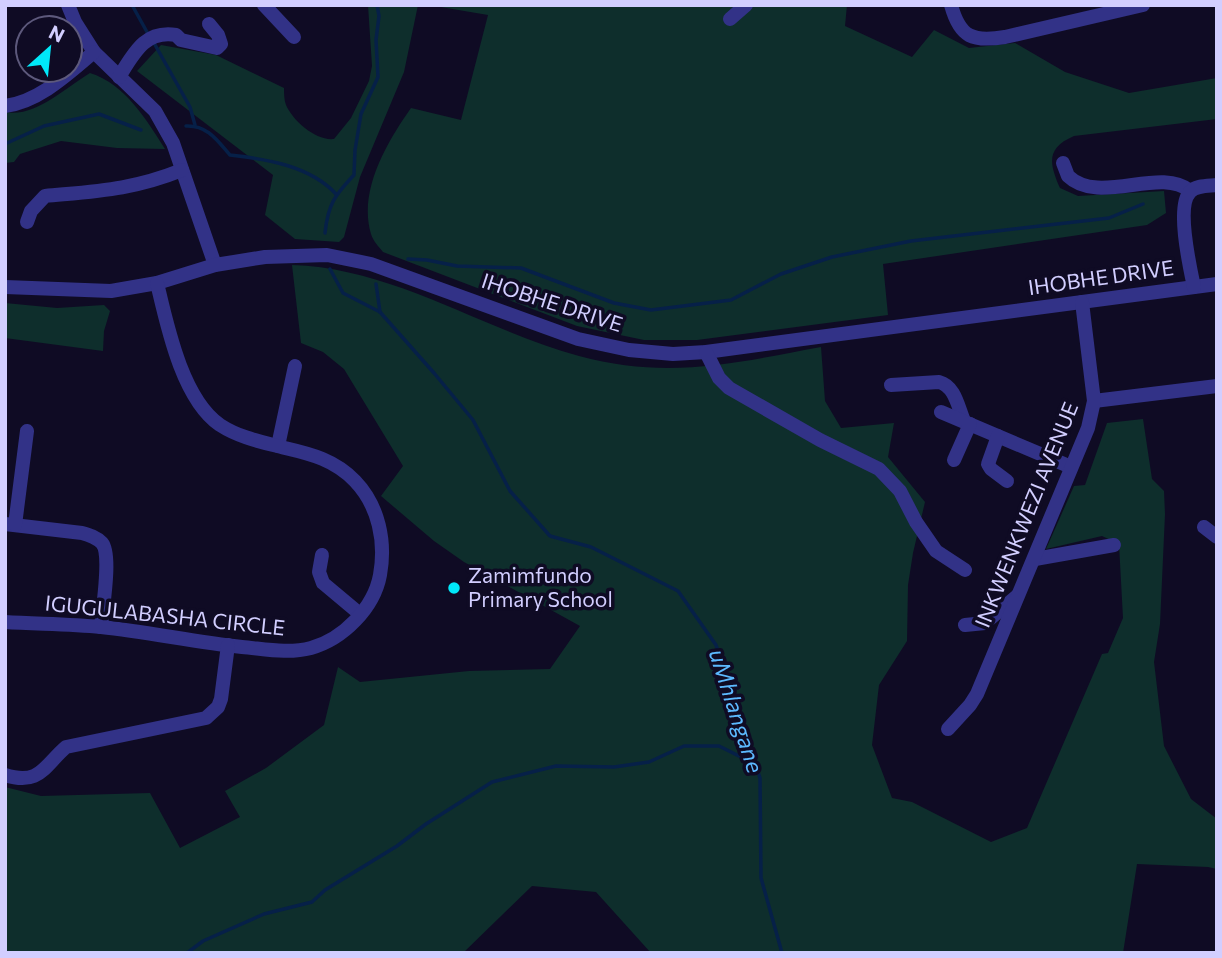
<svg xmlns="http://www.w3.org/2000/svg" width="1222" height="958" viewBox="0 0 1222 958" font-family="Commissioner,sans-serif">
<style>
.green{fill:#0e2e2c}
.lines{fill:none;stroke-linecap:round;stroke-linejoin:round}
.stream{stroke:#062048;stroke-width:3.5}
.minor{stroke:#323287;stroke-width:14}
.poi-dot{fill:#00e8f9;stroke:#0f0b24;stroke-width:2.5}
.labels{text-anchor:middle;stroke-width:7;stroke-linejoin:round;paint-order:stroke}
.street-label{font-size:21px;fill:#d2ceff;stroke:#0f0b24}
.poi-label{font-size:21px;fill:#d2ceff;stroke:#0f0b24;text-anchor:start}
.water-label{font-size:23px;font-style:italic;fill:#5cb9ff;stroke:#0f0b24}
</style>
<rect width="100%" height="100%" fill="#0f0b24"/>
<g class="green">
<path d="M368,5H418L404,72L360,177L344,237L339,242L295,239L265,215L273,175L137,71L161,45L216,55L284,88C284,93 284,100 286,105C293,121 316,141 334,139L351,118L369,81L372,66Z"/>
<path d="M429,5H847L845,26L912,57L934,30L969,48L1015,43L1065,72L1129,93L1217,78V119L1074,136C1046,148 1049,163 1060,188L1078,196L1164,191L1166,213L1147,225L883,264L888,315L697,340H644L577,326L383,252C379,247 373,241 371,234C358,191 387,142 411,108L461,120L488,15Z"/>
<path d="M90,73C125,84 146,119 165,149L117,148L61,141L20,154L14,162L5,163V112C35,118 65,88 90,73Z"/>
<path d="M292,265C394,268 483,330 579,356C668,380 734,363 821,347L825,401L841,428L894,423L888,457L925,502L913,553L908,585L907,641L879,685L872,745L892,798L912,802L991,842L1027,828L1102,654L1108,653L1123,618L1119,544L1102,536L1046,549L1074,486L1085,485L1107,423L1143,419L1152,479L1164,491L1165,514L1160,624L1154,662L1164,746L1191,799L1217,819V869L1208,867L1137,864L1123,953H651L596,892L532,886L463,953H5V787L41,796L150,793L180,848L240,817L225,791L266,768L324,725L338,667L360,682L469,671L550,669L580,626L464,562L434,541L381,496L403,466L344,369L323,352L301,343Z"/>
<polygon points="5,303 57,308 104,305 110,311 104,331 103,351 5,338"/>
</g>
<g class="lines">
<g class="stream">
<polyline points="132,5 147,32"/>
<polyline points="154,43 190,107 195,125"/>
<path d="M186,126C207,125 217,140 230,155C267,159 310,166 336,194"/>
<polyline points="5,144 44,126 99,114 141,130"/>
<path d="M325,233C328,204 335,195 354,175L355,150L361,114L378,77L376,40L379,16L377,5"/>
<polyline points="408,259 427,260 457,266 521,268 614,303 651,310 731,300 781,274 832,257 911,241 1109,218 1143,204"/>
<polyline points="330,269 343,293 380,312 434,373 473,420 510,491 550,536 591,547 678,591 716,645 760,778 761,878 782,953"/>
<polyline points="376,284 380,312"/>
<polyline points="187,953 203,941 264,914 312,902 325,890 397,846 426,824 492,782 556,766 614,767 649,762 684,746 719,746 753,763"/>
</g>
<g class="minor">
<polyline points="68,5 75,22 94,52 155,111 173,143 215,265"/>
<polyline points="264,5 294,37"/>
<path d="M951,5C960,38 973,42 1005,37L1143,5"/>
<polyline points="730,19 746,5"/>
<path d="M119,77C134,53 145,30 176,35L181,40L217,48L221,44L218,35L209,24"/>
<path d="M5,106C39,102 69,73 94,52"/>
<path d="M1063,163L1068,176C1099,206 1160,166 1190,191"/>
<path d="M27,222L31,211L45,196C97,191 132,190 182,170"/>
<polyline points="5,287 111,291 157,283 215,265 265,257 327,255 371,264 578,339 629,350 673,354 706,352 1217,284"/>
<path d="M1194,287C1190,268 1176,206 1190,192C1196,185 1208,186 1217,185"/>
<polyline points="706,352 719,378 729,388 820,440 879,469 900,491 916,522 936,551 965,570"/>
<path d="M891,385L939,382C955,386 958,407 964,421"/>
<polyline points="1094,401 1217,386"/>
<polyline points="941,412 1071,467"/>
<polyline points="998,436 988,464 991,469 1007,481"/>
<polyline points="278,446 295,366"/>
<polyline points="954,460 970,424"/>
<path d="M5,524L82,533C89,535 96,537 102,543C112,555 102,611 101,627"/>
<polyline points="15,525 27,431"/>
<polyline points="1204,527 1217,537"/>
<polyline points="322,555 319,572 323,583 360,614"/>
<polyline points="1035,559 1114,545"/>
<path d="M5,622C37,624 69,624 101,627C148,632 195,642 242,647C265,649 288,654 311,648C343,639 374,608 380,575C386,542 379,506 355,481C335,460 311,454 285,448C262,442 240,438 220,425C182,399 167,325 157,283"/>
<polyline points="965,625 985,623 1017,596"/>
<polyline points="948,729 970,705 977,694 1088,428 1094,401 1082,302"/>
<path d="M5,775C40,786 44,766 66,747L206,718L218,707L221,699L228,645"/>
</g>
</g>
<circle class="poi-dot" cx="454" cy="588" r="7"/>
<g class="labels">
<g class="street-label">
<text transform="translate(1101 278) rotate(-8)" y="7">IHOBHE DRIVE</text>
<text transform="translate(552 303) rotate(18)" y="7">IHOBHE DRIVE</text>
<text transform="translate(1027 515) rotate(-68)" y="7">INKWENKWEZI AVENUE</text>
<text transform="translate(165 616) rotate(6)" y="7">IGUGULABASHA CIRCLE</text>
</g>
<g class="poi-label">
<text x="468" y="583">Zamimfundo<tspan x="468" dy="24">Primary School</tspan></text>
</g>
<g class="water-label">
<text transform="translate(736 711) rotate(72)" y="8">uMhlangane</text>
</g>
</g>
<rect width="1222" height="958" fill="none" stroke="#d2ceff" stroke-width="14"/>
<g transform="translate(49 49) rotate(27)"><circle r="33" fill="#0f0b24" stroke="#5d597c" stroke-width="2"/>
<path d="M0-5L12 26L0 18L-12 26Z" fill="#00e8f9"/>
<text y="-10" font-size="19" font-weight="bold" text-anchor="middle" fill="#d2ceff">N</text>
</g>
</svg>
